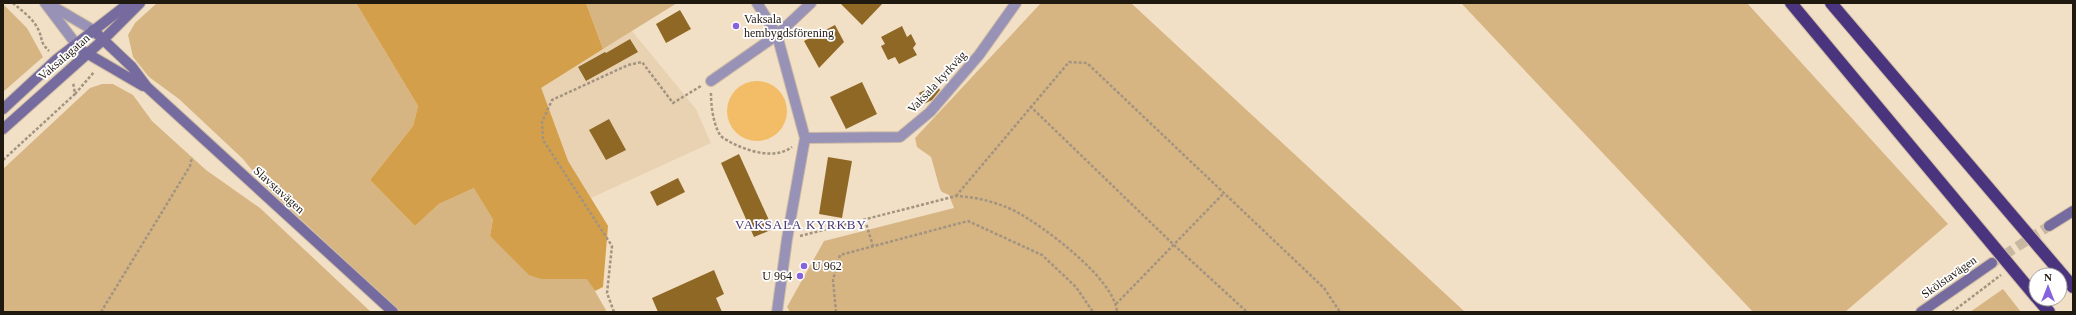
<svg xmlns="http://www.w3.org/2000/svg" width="2076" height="315" viewBox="0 0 2076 315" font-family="'Times New Roman',serif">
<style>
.built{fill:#e9d2b2}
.green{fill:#d7b583}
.forest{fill:#d49f4a}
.water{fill:#f3bd68}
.building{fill:#8f6826}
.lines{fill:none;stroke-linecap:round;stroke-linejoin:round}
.secondary-tunnel{stroke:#c8b8a2;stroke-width:10;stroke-dasharray:10 5;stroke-linecap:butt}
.street-casing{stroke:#ccbca5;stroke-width:12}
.secondary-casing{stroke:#ccbca5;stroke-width:12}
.highway-casing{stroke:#ccbca5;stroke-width:14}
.path{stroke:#a29480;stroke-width:2.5;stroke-dasharray:3 2;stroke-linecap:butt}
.street{stroke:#9992b7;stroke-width:10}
.secondary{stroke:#766b9f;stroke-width:10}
.highway{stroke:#4a347e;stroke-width:12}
.poi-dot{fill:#8662dc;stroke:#fff;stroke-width:1.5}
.labels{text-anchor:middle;stroke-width:3.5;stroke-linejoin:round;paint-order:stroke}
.poi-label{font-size:12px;fill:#201910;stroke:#fff;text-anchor:start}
.street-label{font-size:12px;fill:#201910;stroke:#fff}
.neighbourhood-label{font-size:13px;letter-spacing:1px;fill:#44336f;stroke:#fff}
</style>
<rect width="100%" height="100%" fill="#f2e0c6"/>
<polygon class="built" points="632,31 696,109 711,143 591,198 568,161 541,87"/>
<g class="green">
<polygon points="157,3 356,3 418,106 413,126 370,180 415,226 439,204 474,188 541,87 568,161 608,226 536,262 493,219 490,236 541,279 588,279 607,312 400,312 264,185 243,159 179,99 149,77 133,57 128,35 135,23"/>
<polygon points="586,3 677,3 603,49"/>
<polygon points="1041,3 1131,3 1465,312 790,312 787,307 824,241 954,208 949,195 942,192 940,189 931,157 917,147 915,138"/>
<polygon points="1461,3 1747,3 1948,224 1845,312 1753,312"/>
<polygon points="3,4 27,28 43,57 3,92"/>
<polygon points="102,84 113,84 133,95 152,121 206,170 260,208 371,312 3,312 3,169 90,88"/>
<polygon points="2003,289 2021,312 1970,312"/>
</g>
<polygon class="forest" points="356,3 586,3 603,49 541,88 568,161 608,226 603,287 595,291 587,279 541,279 529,275 490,236 493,219 474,188 439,204 415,226 370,180 413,126 418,106"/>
<circle class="water" cx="757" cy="111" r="30"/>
<g class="building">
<polygon points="840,3 883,3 862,25"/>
<polygon points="680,10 691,29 666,43 656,24"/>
<polygon points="835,25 844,42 819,68 804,41"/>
<polygon points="902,26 907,37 911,34 916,44 913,48 917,55 899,64 895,57 888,60 881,46 885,44 881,37"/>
<polygon points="630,39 638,52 586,81 578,67 605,52 606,53"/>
<polygon points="862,82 877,114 846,129 830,97"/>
<polygon points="937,84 940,90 932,100 924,104 919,93"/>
<polygon points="609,119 626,150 606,160 589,130"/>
<polygon points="739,154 773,229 754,237 721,163"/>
<polygon points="828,157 852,161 842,218 819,214"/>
<polygon points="678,178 685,192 657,206 650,192"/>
<polygon points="714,270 724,294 716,298 722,312 658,312 652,298"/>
</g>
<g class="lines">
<polyline class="secondary-tunnel" points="1992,263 2049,226"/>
<g class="street-casing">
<g id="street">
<polyline points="45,3 76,44"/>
<polyline points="47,3 93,30"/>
<polyline points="757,3 777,35 805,138 787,239 777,312"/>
<polyline points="711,81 777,35 811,3"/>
<polyline points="805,138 900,137 930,112 979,55 1016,3"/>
</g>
</g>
<g class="secondary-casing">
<g id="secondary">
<polyline points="93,30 132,67 147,87 393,312"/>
<polyline points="83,51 143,86"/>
<polyline points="3,109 57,59 129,3"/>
<polyline points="3,129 104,39 140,3"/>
<polyline points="2049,226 2073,211"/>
<polyline points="1921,312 1992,263"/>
</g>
</g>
<g class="highway-casing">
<g id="highway">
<polyline points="1791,3 2036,297"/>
<polyline points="1831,3 2073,287"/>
<polyline points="2038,299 2049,312"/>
</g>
</g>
<g class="path">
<path d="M13,3C22,11 34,19 39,31C43,41 40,42 49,51"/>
<path d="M711,93C711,106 713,123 720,135C722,138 727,140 730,142C747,151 775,160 792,147"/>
<polyline points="75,94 94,72"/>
<polyline points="1030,106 1174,245 1247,312"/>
<polyline points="3,160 75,94 73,82"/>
<polyline points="956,196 1069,62 1087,63 1324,288 1340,312"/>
<polyline points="865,220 873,246"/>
<path d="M800,236L956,196C977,197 996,202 1015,211C1043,226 1115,279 1117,312"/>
<polyline points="1116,304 1224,193"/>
<polyline points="101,312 190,166 192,157"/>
<polyline points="614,312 607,293 612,246 543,140 542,122 552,100 628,65 642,62 673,103 701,86"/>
<polyline points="836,312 833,280 840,255 968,221 1042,255 1076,287 1093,312"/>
<polyline points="1952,312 2001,275"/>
</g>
<use href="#street" class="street"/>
<use href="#secondary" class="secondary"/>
<use href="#highway" class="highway"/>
</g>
<g class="poi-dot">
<circle cx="736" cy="26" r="4"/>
<circle cx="804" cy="266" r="4"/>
<circle cx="800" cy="276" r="4"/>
</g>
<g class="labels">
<g class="poi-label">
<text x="744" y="23">Vaksala<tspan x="744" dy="14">hembygdsförening</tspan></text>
<text x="812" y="270">U 962</text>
<text x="792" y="280" text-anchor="end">U 964</text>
</g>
<g class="street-label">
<text transform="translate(64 57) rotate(-41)" y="4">Vaksalagatan</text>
<text transform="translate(937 82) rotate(-47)" y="4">Vaksala kyrkväg</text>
<text transform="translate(279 190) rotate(42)" y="4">Slavstavägen</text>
<text transform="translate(1949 277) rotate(-35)" y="4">Skölstavägen</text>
</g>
<g class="neighbourhood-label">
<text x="801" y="229">VAKSALA KYRKBY</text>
</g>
</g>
<rect width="2076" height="315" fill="none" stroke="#201910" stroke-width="8"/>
<g transform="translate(2048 287)"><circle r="19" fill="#ffffff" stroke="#a6a39f"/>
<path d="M0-3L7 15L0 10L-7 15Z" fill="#8662dc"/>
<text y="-6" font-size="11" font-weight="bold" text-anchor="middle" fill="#201910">N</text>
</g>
</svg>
